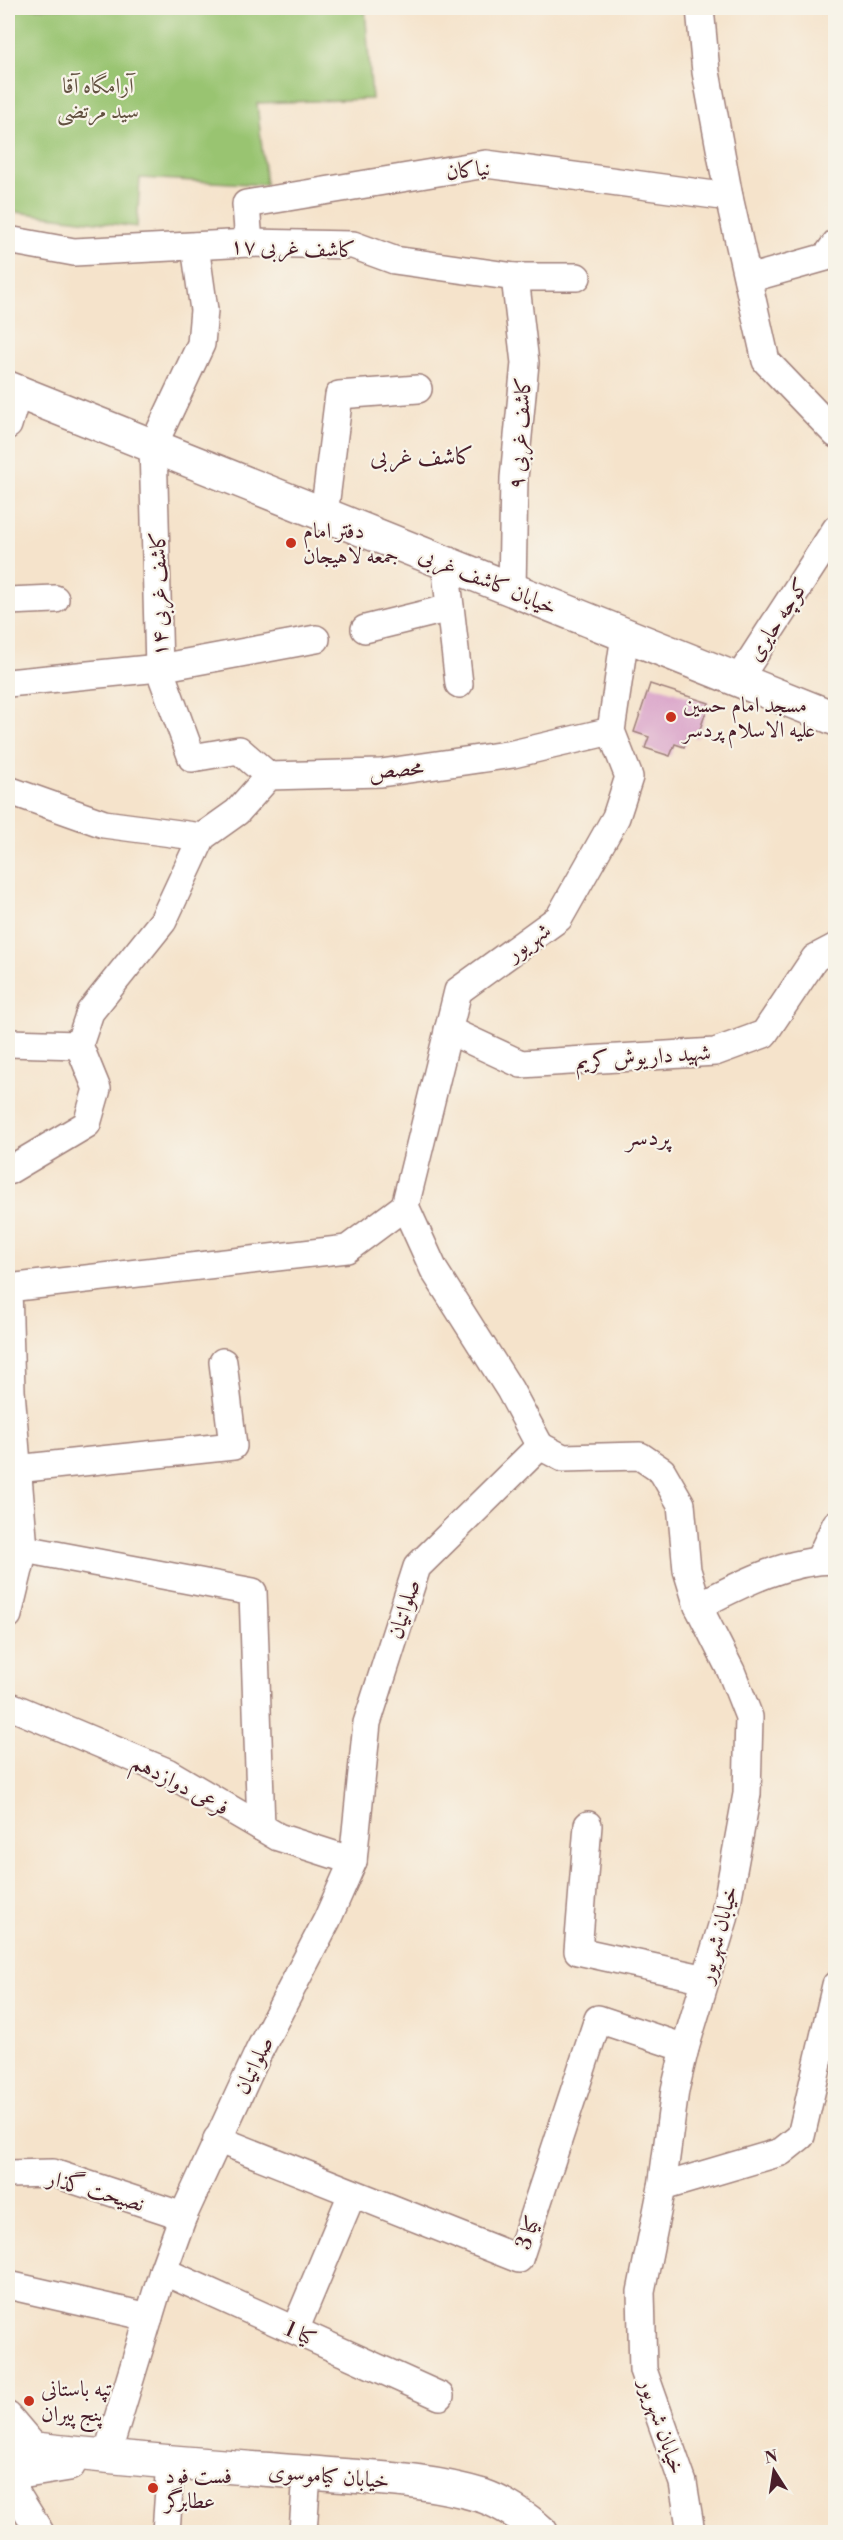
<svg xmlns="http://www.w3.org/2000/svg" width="843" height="2540" viewBox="0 0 843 2540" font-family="'Libre Bodoni',Amiri,serif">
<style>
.green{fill:#99c471;stroke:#72724e;stroke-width:1.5}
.building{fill:#dba7cb}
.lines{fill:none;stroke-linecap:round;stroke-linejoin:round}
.minor-casing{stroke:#a0817b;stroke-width:30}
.major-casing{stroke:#a0817b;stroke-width:36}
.minor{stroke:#fff;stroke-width:27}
.major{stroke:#fff;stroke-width:33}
.poi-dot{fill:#c8321e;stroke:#f7f3e8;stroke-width:2}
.labels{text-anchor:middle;stroke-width:4.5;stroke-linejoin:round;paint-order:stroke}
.park-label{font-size:22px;fill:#625140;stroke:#f7f3e8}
.street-label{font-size:22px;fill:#4a1f2b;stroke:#f7f3e8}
.poi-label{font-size:22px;fill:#4a1f2b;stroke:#f7f3e8;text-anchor:start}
.neighbourhood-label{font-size:24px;fill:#4a1f2b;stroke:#f7f3e8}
</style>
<rect width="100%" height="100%" fill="#f7f3e8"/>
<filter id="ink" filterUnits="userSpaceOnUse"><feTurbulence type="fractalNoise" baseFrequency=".0167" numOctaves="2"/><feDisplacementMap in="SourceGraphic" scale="12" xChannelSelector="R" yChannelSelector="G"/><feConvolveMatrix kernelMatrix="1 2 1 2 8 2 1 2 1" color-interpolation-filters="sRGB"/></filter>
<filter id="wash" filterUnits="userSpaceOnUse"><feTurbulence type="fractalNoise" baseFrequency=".008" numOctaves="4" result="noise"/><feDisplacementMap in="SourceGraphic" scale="24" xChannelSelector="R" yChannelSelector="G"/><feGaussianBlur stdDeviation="1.35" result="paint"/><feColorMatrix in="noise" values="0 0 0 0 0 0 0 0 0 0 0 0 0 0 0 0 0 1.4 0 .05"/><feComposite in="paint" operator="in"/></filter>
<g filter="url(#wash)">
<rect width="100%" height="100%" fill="#f5e3cb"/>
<polygon class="green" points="8,8 365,8 372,99 257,103 266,185 140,178 137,227 8,211"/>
<g id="blocks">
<polygon class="building" points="650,684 709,703 697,738 688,734 684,747 675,744 670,756 645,748 649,737 634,732"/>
</g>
</g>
<g filter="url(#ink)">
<use href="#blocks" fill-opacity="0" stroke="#a0817b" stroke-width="1.5"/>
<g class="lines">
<g class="minor-casing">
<g id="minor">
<polyline points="700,8 706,72 729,197 766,361 836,434"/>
<polyline points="8,240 74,252 249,243 353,245 394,260 515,277 577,277"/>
<polyline points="249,243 246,204 486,164 729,197"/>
<polyline points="195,246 204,310 201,344 153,446 159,668 192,758 239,750 269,776"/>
<polyline points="748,279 826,257 836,243"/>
<polyline points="8,425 18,392"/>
<polyline points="324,515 339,395 418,389"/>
<polyline points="445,563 459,684"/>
<polyline points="512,590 514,478 525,363 515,277"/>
<polyline points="8,601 55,599"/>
<polyline points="365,629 450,608"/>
<polyline points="738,680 836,529"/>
<polyline points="8,683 159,668 316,639"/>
<polyline points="8,790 104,824 202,837"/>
<polyline points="448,1030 521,1064 715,1052 764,1034 815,958 836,947"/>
<polyline points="8,1043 79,1045"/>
<polyline points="8,1171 87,1124 97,1089 79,1045 90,1012 163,921 202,837 237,812 269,776 381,773 513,754 611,731"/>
<polyline points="405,1206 458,991 559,918 616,817 629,777 611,731 625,635"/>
<polyline points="540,1446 563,1458 640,1456 662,1471 681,1504 687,1570 698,1606 731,1671 749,1717 747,1794 724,1919 685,2048 675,2090 662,2187 641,2292 643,2370 683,2483 691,2532"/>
<polyline points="16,1469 233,1446 223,1362"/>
<polyline points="24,1549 253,1592 261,1827"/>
<polyline points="819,1560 836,1524"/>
<path d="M698,1606C741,1584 786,1560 836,1560"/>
<polyline points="8,1615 24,1549 11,1391 8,1288 347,1249 405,1206 434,1270 510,1390 540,1446 417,1567 367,1723 353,1861 327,1920 259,2051 183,2216 163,2271 106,2458"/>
<polyline points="8,1705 167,1772 278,1837 353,1861"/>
<polyline points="588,1825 578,1951 706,1979"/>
<polyline points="217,2139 519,2259 598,2019 685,2048"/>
<polyline points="8,2174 53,2173 183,2216"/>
<polyline points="662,2187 781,2152 801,2136 836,1985"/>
<polyline points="163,2271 440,2396"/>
<polyline points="8,2285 149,2317"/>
<polyline points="295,2330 352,2194"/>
<polyline points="8,2416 36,2449"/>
<polyline points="8,2480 40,2532"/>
<polyline points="166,2532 171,2461"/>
<polyline points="303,2532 307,2473"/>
</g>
</g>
<g class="major-casing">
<g id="major">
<polyline points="8,388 836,719"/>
<path d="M8,2446C109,2458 210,2465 312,2473C369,2478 428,2479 483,2496C503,2503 526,2518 541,2532"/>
<polyline points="8,2474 69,2464"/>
</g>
</g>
<use href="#minor" class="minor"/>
<use href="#major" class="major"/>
</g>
</g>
<g class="poi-dot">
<circle cx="291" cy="543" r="6"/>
<circle cx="671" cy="717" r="6"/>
<circle cx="29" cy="2401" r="6"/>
<circle cx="153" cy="2488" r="6"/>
</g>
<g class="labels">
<g class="park-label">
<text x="98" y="93">آرامگاه آقا<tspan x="98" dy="25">سید مرتضی</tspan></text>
</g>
<g class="street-label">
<text transform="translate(468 169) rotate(-6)" y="8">نیاکان</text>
<text transform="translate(293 247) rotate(2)" y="8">کاشف غربی ۱۷</text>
<text transform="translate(519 433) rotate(-86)" y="8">کاشف غربی ۹</text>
<text transform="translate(488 580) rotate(22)" y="8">خیابان کاشف غربی</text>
<text transform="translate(158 594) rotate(-91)" y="8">کاشف غربی ۱۴</text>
<text transform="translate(777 619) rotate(-57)" y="8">کوچه حایری</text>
<text transform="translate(396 769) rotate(-6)" y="8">محصص</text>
<text transform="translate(528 941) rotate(-36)" y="8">شهریور</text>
<text transform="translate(643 1056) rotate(-4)" y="8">شهید داریوش کریم</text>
<text transform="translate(403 1609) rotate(-72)" y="8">صلواتیان</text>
<text transform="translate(181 1784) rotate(28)" y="8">فرعی دوازدهم</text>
<text transform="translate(717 1934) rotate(-75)" y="8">خیابان شهریور</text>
<text transform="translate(253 2065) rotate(-64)" y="8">صلواتیان</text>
<text transform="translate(96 2190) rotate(16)" y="8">نصیحت گذار</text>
<text transform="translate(527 2232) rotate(-71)" y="8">کیا 3</text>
<text transform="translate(301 2333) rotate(24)" y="8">کیا 1</text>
<text transform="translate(663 2426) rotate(71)" y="8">خیابان شهریور</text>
<text transform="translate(329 2475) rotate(5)" y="8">خیابان کیاموسوی</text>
</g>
<g class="poi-label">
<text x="303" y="538">دفتر امام<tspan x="303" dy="25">جمعه لاهیجان</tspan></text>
<text x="683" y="712">مسجد امام حسین<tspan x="683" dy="25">علیه الاسلام پردسر</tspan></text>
<text x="41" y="2396">تپه باستانی<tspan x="41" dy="25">پنج پیران</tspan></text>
<text x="165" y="2483">فست فود<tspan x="165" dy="25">عطابرگر</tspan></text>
</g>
<g class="neighbourhood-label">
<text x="422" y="464">کاشف غربی</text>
<text x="648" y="1145">پردسر</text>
</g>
</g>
<rect width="843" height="2540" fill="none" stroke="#f7f3e8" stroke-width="30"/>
<g transform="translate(774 2471) rotate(348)" stroke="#f7f3e8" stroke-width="4.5" paint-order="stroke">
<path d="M0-4.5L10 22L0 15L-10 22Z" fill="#4a1f2b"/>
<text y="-9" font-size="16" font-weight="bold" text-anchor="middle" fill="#4a1f2b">N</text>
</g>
</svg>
